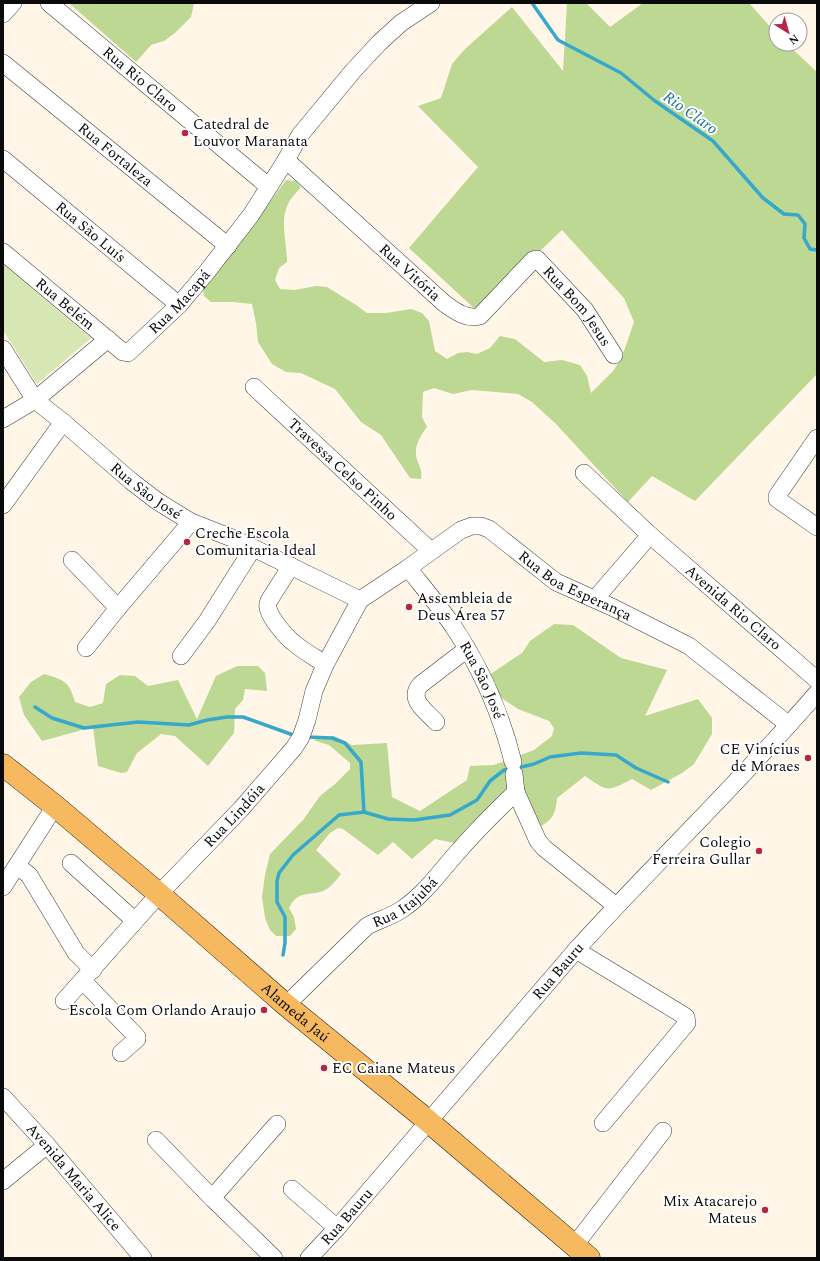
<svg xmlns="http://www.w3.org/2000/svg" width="820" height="1261" viewBox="0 0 820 1261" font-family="Spectral,serif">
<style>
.green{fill:#d7e7b3}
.forest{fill:#bdd892}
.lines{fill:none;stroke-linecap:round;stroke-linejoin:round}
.stream{stroke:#35a8cb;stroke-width:3.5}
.minor-casing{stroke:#3d3d3d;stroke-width:18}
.major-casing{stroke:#1b1b1b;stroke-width:23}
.minor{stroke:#fff;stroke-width:17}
.major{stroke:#f7b95f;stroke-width:22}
.poi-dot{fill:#b72544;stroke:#fff;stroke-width:1.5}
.labels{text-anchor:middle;stroke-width:4;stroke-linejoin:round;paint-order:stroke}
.street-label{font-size:15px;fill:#0a0a0a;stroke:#fff}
.poi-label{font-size:15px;fill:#0a0a0a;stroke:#fff;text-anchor:start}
.water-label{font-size:16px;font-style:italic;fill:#167599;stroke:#fff}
</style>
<rect width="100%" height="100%" fill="#fff6e8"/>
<polygon class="green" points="3,264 91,338 37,384 3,330"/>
<g class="forest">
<polygon points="69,3 194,3 191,17 175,33 164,41 151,45 136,62"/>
<path d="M567,3H586L610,27L643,3H749L776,33V44H787L817,72V374L695,501L652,476L628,502L556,424L532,402L518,394L472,390L453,394L434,388L423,392L422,417L427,427C421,435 415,444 416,454C416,464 423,466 421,479L410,478L381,435L361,422L335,389L301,373L286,372L272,364L258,342L256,323L252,304L233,302H211L204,296L203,289L241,241L286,180L295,181L301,187C297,192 292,197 289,202C279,220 287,243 287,262L279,268L275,280L280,289L295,290L316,286L327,287L356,305L367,313H387L411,309L422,313L429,321L435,351L447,359L458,353L467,352L477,354L490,348L500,336L515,339L544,362L562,360L580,365L587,376L591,393L614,370L624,351L634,322L624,298L562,230L477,311L409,248L478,167L418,106L441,98L452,64L465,49L512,7L563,71Z"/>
<path d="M554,624L573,625L621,658L667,670L645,716L698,699L712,718V734L694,764L682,773L651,790L632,779C607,792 608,792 585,776L557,798C556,813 552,822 538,827L525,796L483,814L467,828L454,843L435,839L412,859L393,842L378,855L343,829L338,828L330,833L316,850L341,874C337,879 331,887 325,890C311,897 298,889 289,908L294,917L296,929L290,936H276L270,930L265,918L262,897L265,875L270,854L303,820L320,796L335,784L350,769V763L329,745L313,740L334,736L352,745L387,743L392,797L420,811L467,780L470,766L494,765L534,750L552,736L554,728L549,721L518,709L497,695L489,675L522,653L530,641Z"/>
<path d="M237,666H258L265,673L267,691L245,689L243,700L235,709L234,733L208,766L175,736L161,734L137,753L127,772L121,773L98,766L93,727L42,741L24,715L19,697L31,682L44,674C64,680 69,681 75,702L90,707L103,703L106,684L120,675L135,676L148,686L178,680L197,719L216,676Z"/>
</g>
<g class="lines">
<g class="stream">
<polyline points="532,3 558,40 621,73 655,101 713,141 763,198 784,214 798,215 805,224 804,238 810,249 817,250"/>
<polyline points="35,707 52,718 84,728 138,722 189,725 207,720 227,717 243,717 296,736"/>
<polyline points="306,737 332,738 345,743 361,762 364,812"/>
<polyline points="517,768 534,764 550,757 581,753 616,755 636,768 668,782"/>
<polyline points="283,955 285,943 285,917 277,902 277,881 279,873 293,855 339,815 364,812 388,819 414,820 450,815 477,800 490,781 504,770 511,769"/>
</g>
<g class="minor-casing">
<g id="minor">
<path id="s1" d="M49,3L268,186"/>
<polyline points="3,14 13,3"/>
<path id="s2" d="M3,63L228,246"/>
<path id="s3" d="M3,159L179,305"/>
<polyline points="286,160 300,135 353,71 379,43 401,23 431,3"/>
<path id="s4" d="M3,252L123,352L128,353L179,305L206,273L251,215L286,160L445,304C455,311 467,320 480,316L533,260L537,259L585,310L614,355"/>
<path id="s5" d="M3,349L35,400L63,422L131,481L157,501L191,522L237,540L360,600"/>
<path id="s6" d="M254,387L431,551"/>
<polyline points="3,419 35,400 108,339"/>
<polyline points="817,438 777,496 777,499 817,527"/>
<path id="s7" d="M584,473L650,535L817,680"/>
<polyline points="3,505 63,422"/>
<polyline points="72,560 118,608"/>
<path d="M291,566L270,599C268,602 267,604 268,608C270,618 286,637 294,643C301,649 309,654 317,659"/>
<path id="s8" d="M408,568C423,587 439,606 453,626C481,668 501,713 513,762"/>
<polyline points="595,599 650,535"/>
<polyline points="86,648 118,608 191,522"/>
<polyline points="181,656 207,621 253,548"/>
<path d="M436,722C426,711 408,700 420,685L467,649"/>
<polyline points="514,774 516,792 538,841 544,848 616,906"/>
<polyline points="71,863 135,921"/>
<polyline points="17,866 29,875 76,953 93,970"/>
<polyline points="3,887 55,806"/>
<polyline points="576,950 683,1015 686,1017 687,1023 603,1123"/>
<polyline points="83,981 137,1037 137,1039 121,1053"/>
<path id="s9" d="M64,1001L159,894L241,809L294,748L301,737L307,720L314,691L325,665L360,600L408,568L461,530L472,526H481L489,529L556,582L614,608L689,646L789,725"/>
<path id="s10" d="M286,1005L367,926C379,920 390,917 401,910C424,895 438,874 456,854C475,832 495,812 516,792"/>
<path id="s11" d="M3,1097L47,1145L143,1258"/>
<polyline points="156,1140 212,1198 274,1258"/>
<polyline points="3,1181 47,1145"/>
<polyline points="292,1189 337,1228"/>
<polyline points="212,1198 277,1124"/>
<polyline points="574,1246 663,1131"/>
<path id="s12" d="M309,1258L337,1228L576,950C655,863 740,782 817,693"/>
</g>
</g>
<g class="major-casing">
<g id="major">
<path id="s13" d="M3,765L55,806L159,894L286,1005L428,1121L589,1258"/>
</g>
</g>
<use href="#minor" class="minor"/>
<use href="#major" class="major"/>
</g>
<g class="poi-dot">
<circle cx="185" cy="133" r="4"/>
<circle cx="187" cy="542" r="4"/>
<circle cx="409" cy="607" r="4"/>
<circle cx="808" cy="758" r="4"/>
<circle cx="759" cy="851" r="4"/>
<circle cx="264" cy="1010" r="4"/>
<circle cx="324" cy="1068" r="4"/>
<circle cx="765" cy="1210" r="4"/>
</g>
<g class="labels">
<g class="street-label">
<text dy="5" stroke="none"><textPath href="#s1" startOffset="119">Rua Rio Claro</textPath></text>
<text dy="5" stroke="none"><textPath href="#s2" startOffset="145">Rua Fortaleza</textPath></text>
<text dy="5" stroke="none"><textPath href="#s3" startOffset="114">Rua São Luís</textPath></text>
<text dy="5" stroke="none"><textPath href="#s4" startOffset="579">Rua Vitória</textPath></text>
<text dy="5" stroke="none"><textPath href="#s4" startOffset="234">Rua Macapá</textPath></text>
<text dy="5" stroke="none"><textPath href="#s4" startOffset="81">Rua Belém</textPath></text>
<text dy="5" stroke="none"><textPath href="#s4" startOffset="808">Rua Bom Jesus</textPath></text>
<text dy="5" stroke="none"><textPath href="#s6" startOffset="121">Travessa Celso Pinho</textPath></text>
<text dy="5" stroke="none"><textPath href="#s5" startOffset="204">Rua São José</textPath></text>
<text dy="5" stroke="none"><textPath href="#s9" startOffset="761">Rua Boa Esperança</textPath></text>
<text dy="5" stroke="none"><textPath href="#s7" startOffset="201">Avenida Rio Claro</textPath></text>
<text dy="5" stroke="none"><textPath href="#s8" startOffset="135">Rua São José</textPath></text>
<text dy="5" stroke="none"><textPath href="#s9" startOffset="252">Rua Lindóia</textPath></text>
<text dy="5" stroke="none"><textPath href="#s10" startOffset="158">Rua Itajubá</textPath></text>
<text dy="5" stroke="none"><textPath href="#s12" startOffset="380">Rua Bauru</textPath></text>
<text dy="5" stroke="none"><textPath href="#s13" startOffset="383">Alameda Jaú</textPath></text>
<text dy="5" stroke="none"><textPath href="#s11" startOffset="107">Avenida Maria Alice</textPath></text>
<text dy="5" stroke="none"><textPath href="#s12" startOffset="56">Rua Bauru</textPath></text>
</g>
<g class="poi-label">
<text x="193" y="129">Catedral de<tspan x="193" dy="17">Louvor Maranata</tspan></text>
<text x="195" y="538">Creche Escola<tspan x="195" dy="17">Comunitaria Ideal</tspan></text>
<text x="417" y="603">Assembleia de<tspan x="417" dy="17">Deus Área 57</tspan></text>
<text x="800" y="754" text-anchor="end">CE Vinícius<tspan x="800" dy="17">de Moraes</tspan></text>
<text x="751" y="847" text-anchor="end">Colegio<tspan x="751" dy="17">Ferreira Gullar</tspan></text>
<text x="256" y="1015" text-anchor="end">Escola Com Orlando Araujo</text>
<text x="332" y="1073">EC Caiane Mateus</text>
<text x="757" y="1206" text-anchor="end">Mix Atacarejo<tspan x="757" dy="17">Mateus</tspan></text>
</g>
<g class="water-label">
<text transform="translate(691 112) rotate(35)" y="6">Rio Claro</text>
</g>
</g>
<rect width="820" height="1261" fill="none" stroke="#0a0a0a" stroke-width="8"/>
<g transform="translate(788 32) rotate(143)"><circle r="19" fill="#ffffff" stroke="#9d9d9d"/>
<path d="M0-3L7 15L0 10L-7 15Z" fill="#b72544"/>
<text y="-6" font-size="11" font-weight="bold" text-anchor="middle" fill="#0a0a0a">N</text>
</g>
</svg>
